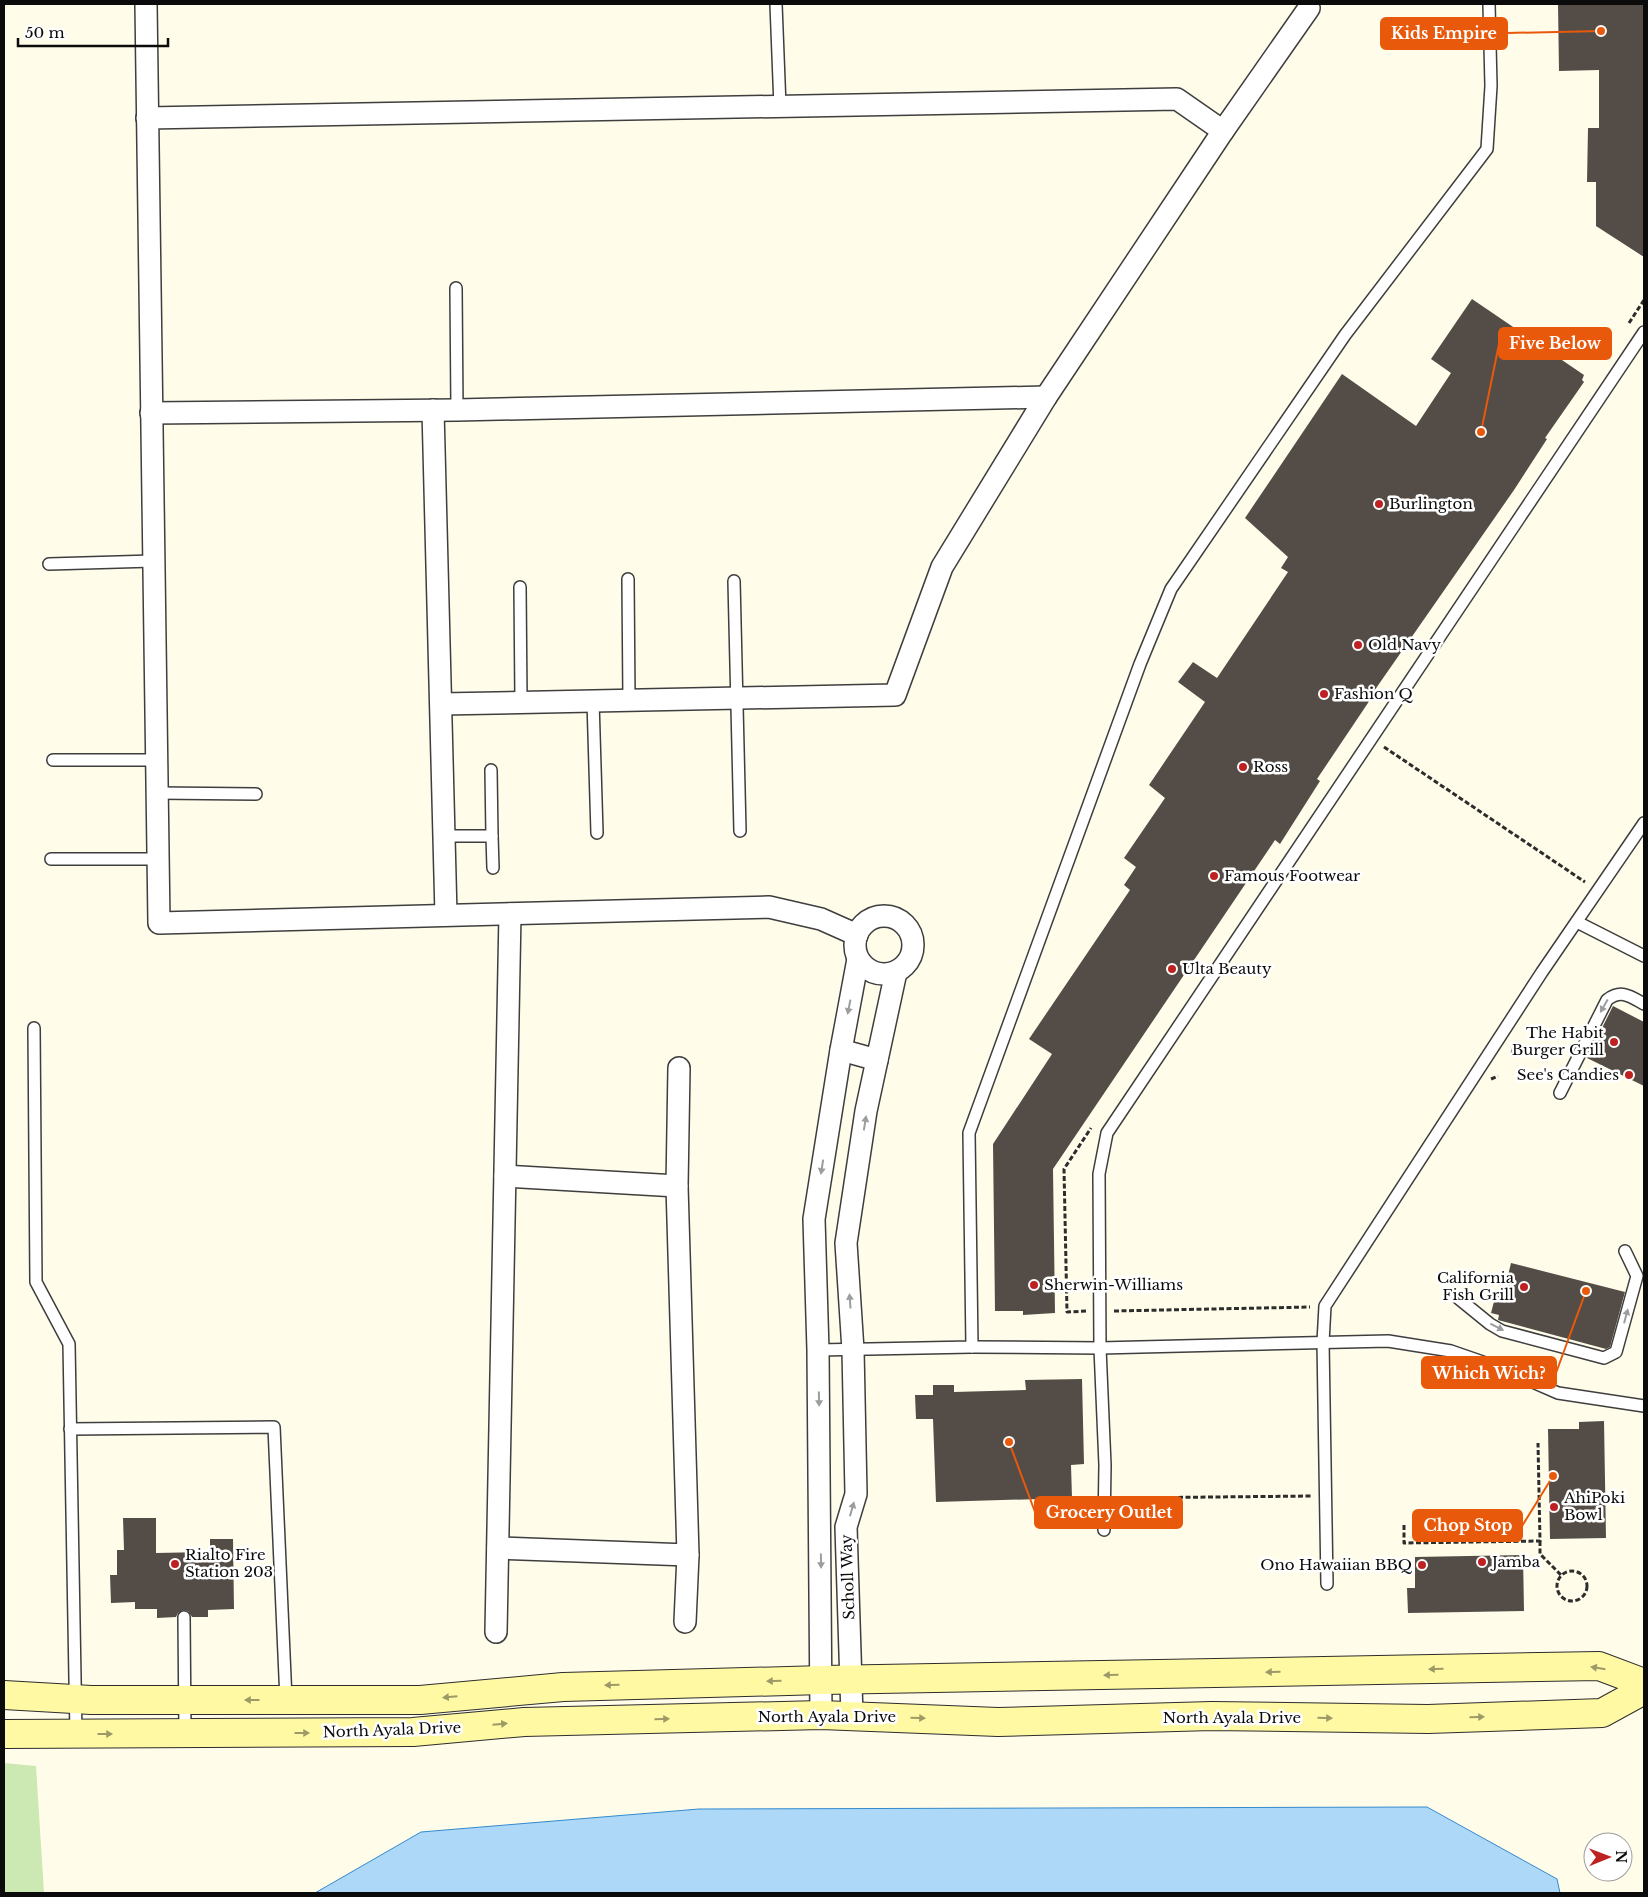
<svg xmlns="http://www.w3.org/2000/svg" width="1648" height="1897" viewBox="0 0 1648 1897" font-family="'Libre Baskerville',serif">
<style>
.green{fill:#cde9b3}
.water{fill:#add8f7;stroke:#338acf}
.building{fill:#544d47}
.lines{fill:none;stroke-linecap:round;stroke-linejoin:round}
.service-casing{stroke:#3e3e3e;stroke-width:14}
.minor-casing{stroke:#3e3e3e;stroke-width:24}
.secondary-casing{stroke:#2d2d2d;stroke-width:30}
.path{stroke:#2d2d2d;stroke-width:3;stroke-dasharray:5 2.5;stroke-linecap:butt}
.service{stroke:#fff;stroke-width:11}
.minor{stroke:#fff;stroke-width:21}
.secondary{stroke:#fff9a4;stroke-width:28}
.oneway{fill:#9d9d9d}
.oneway2{fill:#9d9a67}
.poi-dot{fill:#bd2122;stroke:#fff;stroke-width:2}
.labels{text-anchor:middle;stroke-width:5;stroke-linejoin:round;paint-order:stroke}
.poi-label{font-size:15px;fill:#0b0b0b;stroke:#fff;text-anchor:start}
.street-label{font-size:15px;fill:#0b0b0b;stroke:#fff}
.leader{fill:none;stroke:#e8590c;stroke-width:2}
.callout-dot{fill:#e8590c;stroke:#fff;stroke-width:2}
.callout{fill:#e8590c;stroke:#e8590c;stroke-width:2}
.callout-label{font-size:16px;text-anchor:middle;font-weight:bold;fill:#fff}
</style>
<rect width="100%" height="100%" fill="#fffce9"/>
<polygon class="green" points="4,1763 36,1766 44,1893 4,1893"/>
<polygon class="water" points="1427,1807 1557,1879 1560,1893 315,1893 421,1832 699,1809"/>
<g class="building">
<polygon points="1558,4 1644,4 1644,257 1596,226 1596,182 1587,182 1588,128 1599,128 1599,70 1559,71"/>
<polygon points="1472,299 1584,375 1582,380 1584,382 1545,438 1547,439 1514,490 1372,694 1374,694 1317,779 1320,781 1280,844 1275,840 1053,1169 1055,1313 1023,1315 1023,1311 995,1311 993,1144 1052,1054 1029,1039 1130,890 1124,885 1136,867 1124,858 1165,798 1149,785 1205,702 1178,682 1193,662 1217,678 1288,572 1281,568 1288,557 1245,518 1342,374 1416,426 1451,373 1431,359"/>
<polygon points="1613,1006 1644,1022 1644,1086 1587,1058"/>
<polygon points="1511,1263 1625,1292 1610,1347 1606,1349 1498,1320 1499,1315 1491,1313 1497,1290 1504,1292"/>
<polygon points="1082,1379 1084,1464 1071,1465 1072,1498 936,1502 933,1419 916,1419 915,1395 933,1395 933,1385 954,1385 954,1392 1026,1390 1025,1380"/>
<polygon points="1604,1421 1606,1538 1550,1539 1548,1429 1579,1429 1579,1422"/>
<polygon points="123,1518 156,1518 156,1553 205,1552 205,1550 210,1550 210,1539 233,1539 234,1609 208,1610 208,1617 192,1617 188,1611 183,1610 178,1613 176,1617 157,1618 157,1609 135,1609 135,1602 111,1603 110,1575 117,1575 117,1550 124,1550"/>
<polygon points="1523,1555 1524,1611 1408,1613 1407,1588 1415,1588 1415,1557"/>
</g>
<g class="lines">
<g class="service-casing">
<g id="service">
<polyline points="776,4 780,107"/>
<polyline points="456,288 457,410"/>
<polyline points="49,564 153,561"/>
<polyline points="628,579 629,701"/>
<polyline points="734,581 740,831"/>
<polyline points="520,587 521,701"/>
<polyline points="593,701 597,833"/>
<polyline points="53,760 156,760"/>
<polyline points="157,793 256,794"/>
<polyline points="444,836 492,836 491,770"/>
<polyline points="492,836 493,868"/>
<polyline points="51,859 158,859"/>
<polyline points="1577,922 1644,956"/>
<polyline points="34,1028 36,1282 69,1344 76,1734"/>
<path d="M1560,1093L1607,1000C1621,989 1630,996 1644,1004"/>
<polyline points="1458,1298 1490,1324 1502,1331 1604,1358 1616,1352 1637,1276 1625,1251"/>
<polyline points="972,1347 1100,1348 1388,1341 1451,1351 1503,1369 1558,1393 1644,1406"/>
<polyline points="818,1350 972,1347 969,1133 1140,664 1171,589 1345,335 1487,149 1491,86 1489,4"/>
<polyline points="70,1429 274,1427 286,1700"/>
<polyline points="1104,1530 1105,1465 1100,1348 1099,1174 1107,1133 1644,332"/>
<polyline points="1327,1584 1323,1342 1325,1306 1542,972 1644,823"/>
<polyline points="184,1617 185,1733"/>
</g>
</g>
<g class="minor-casing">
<g id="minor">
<polyline points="146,4 159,923 769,907 821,919 857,935"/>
<polyline points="147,118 1177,99 1223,131"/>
<polyline points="433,410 446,915"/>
<polyline points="151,413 457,410 1046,397"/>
<polyline points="441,704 895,695 942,567 1046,397 1223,131 1309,8"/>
<circle cx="884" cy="945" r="29"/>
<polyline points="841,1050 877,1060"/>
<polyline points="679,1068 677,1186 688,1555 685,1622"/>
<polyline points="505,1176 677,1186"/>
<polyline points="498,1548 688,1555"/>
<polyline points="496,1632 510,914"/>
<polyline points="821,1715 818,1350 814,1219 841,1050 858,959"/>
<polyline points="852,1716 846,1527 856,1494 853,1350 846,1243 866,1111 896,972"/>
</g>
</g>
<g class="secondary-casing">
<g id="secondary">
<polyline points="4,1695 91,1700 420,1700 563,1687 823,1680 1599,1666 1644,1683"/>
<polyline points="4,1734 413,1732 524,1722 821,1715 998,1722 1212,1716 1428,1719 1602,1713 1644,1690"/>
</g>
</g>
<g class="path">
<polyline points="1629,323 1644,300"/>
<polyline points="1384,747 1585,882"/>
<polyline points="1512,1054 1514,1045"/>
<polyline points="1491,1079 1498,1076"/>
<polyline points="1086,1311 1067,1312 1064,1169 1091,1128"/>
<polyline points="1114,1311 1310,1307"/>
<polyline points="1118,1498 1312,1496"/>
<polyline points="1404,1525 1404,1543 1540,1541 1538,1443"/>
<polyline points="1540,1541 1540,1554 1562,1576"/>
<circle cx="1572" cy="1586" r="15"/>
</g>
<use href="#service" class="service"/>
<use href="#minor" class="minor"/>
<use href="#secondary" class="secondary"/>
</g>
<defs><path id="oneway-solid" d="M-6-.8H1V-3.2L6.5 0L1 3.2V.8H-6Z" transform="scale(1.25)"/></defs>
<g class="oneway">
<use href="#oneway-solid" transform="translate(1604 1006) rotate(120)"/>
<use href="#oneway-solid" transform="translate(849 1007) rotate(101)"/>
<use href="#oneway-solid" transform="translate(865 1123) rotate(-81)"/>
<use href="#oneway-solid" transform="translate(822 1167) rotate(99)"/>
<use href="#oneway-solid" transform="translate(850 1301) rotate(-94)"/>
<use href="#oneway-solid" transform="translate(1626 1316) rotate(-75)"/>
<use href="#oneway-solid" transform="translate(1497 1327) rotate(27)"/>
<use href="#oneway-solid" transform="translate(819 1399) rotate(89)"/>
<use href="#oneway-solid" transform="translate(852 1509) rotate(-74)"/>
<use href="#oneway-solid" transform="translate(821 1561) rotate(89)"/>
</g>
<g class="oneway2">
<use href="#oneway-solid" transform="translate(1598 1668) rotate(-171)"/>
<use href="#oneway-solid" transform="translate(1436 1669) rotate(179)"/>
<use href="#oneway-solid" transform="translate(1273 1672) rotate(179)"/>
<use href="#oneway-solid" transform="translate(1111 1675) rotate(179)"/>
<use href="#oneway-solid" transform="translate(774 1681) rotate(178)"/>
<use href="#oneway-solid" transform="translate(612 1685) rotate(178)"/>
<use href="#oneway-solid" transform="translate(450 1697) rotate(175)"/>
<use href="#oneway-solid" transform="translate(252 1700) rotate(180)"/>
<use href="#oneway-solid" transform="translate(1477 1717) rotate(-2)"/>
<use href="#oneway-solid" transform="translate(918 1718) rotate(2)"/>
<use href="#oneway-solid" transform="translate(1325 1718) rotate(1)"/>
<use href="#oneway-solid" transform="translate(662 1719) rotate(-1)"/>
<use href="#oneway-solid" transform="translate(500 1724) rotate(-5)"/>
<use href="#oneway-solid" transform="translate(302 1733)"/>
<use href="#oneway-solid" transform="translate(105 1734)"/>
</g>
<g class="poi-dot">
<circle cx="1379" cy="504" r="5"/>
<circle cx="1358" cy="645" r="5"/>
<circle cx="1324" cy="694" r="5"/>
<circle cx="1243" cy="767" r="5"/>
<circle cx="1214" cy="876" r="5"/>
<circle cx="1172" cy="969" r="5"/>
<circle cx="1614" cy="1042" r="5"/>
<circle cx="1629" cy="1075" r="5"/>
<circle cx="1034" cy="1285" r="5"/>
<circle cx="1524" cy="1287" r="5"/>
<circle cx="1554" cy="1507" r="5"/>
<circle cx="1482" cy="1562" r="5"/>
<circle cx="175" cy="1564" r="5"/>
<circle cx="1422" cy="1565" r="5"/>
</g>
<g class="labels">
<g class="poi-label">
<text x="1389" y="509">Burlington</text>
<text x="1368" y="650">Old Navy</text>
<text x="1334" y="699">Fashion Q</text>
<text x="1253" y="772">Ross</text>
<text x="1224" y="881">Famous Footwear</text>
<text x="1182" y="974">Ulta Beauty</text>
<text x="1604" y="1038" text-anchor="end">The Habit<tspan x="1604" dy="17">Burger Grill</tspan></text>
<text x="1619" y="1080" text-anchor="end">See's Candies</text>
<text x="1514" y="1283" text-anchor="end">California<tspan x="1514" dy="17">Fish Grill</tspan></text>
<text x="1044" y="1290">Sherwin-Williams</text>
<text x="1564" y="1503">AhiPoki<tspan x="1564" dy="17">Bowl</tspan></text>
<text x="185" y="1560">Rialto Fire<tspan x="185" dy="17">Station 203</tspan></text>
<text x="1492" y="1567">Jamba</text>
<text x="1412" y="1570" text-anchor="end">Ono Hawaiian BBQ</text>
</g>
<g class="street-label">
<text transform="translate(848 1577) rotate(-92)" y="5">Scholl Way</text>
<text x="827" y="1722">North Ayala Drive</text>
<text x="1232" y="1723">North Ayala Drive</text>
<text transform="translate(392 1730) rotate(-2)" y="5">North Ayala Drive</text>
</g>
</g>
<path class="leader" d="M1601 31L1507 33M1481 432L1499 344M1586 1291L1556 1373M1009 1442L1035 1512M1553 1476L1522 1526"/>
<g class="callout-dot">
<circle cx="1601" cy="31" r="5"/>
<circle cx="1481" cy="432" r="5"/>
<circle cx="1586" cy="1291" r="5"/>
<circle cx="1009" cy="1442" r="5"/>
<circle cx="1553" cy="1476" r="5"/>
</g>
<g class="callout">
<rect x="1381" y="18" width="126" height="31" rx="5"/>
<rect x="1499" y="328" width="112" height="31" rx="5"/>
<rect x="1422" y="1357" width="134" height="31" rx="5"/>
<rect x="1035" y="1497" width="147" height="31" rx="5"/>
<rect x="1413" y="1510" width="109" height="31" rx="5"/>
</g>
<g class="callout-label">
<text x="1444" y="39">Kids Empire</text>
<text x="1555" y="349">Five Below</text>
<text x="1489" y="1379">Which Wich?</text>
<text x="1109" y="1518">Grocery Outlet</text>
<text x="1468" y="1531">Chop Stop</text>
</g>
<rect width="1648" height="1897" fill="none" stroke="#0b0b0b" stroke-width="10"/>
<g transform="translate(1608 1857) rotate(89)"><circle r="24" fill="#ffffff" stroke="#9d9d9d"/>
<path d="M0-4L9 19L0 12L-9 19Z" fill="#bd2122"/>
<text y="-8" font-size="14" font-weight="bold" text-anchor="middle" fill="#0b0b0b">N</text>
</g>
<path d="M18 38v8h150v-8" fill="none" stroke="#0b0b0b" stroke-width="2.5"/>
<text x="25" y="38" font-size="15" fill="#0b0b0b" stroke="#ffffff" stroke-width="4" paint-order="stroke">50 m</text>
</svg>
